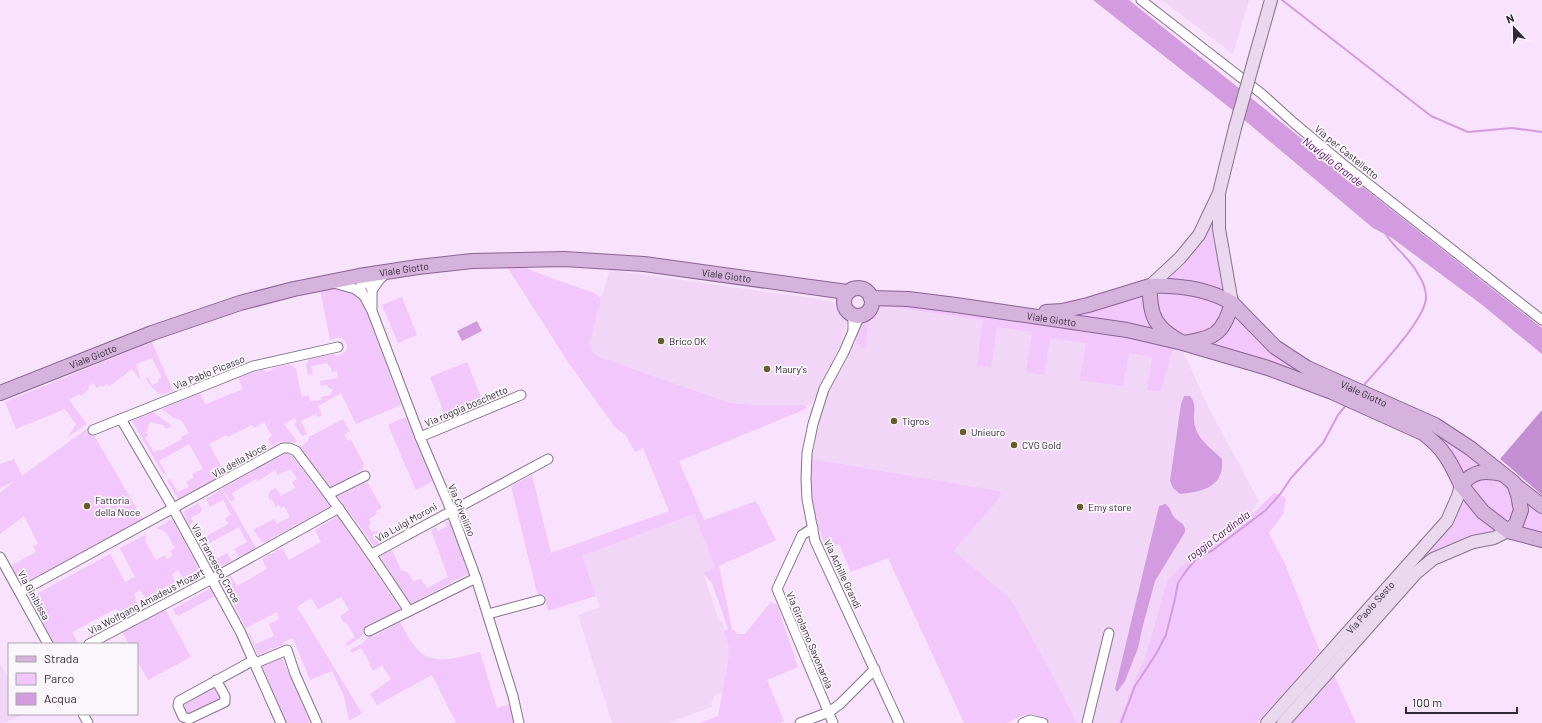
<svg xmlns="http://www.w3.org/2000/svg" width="1542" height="723" viewBox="0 0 1542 723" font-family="Barlow,sans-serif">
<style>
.built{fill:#f1d6f7}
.green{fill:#f2c7fc}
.forest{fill:#c48ed2}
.water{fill:#d39ce0}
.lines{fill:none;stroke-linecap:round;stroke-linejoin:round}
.stream{stroke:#d39ce0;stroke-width:2}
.street-casing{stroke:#86738b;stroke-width:11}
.secondary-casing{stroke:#86738b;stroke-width:14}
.primary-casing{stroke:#896293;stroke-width:16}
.street{stroke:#fff;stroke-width:9}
.secondary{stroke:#ead9ee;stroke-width:12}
.primary{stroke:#d5b3dd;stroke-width:14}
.secondary-bridge-casing{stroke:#86738b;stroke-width:14;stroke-linecap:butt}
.secondary-bridge{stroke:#ead9ee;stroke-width:12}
.poi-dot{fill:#655d2a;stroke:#fbf6fc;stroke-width:1.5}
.labels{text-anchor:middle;stroke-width:3.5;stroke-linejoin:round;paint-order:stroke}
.street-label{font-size:10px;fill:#302832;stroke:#fbf6fc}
.poi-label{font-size:10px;fill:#302832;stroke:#fbf6fc;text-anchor:start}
.water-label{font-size:11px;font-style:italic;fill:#4d055b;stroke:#fbf6fc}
</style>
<rect width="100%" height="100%" fill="#f8e2fd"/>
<g class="built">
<polygon points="1162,0 1249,0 1233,54"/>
<polygon points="610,270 832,301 847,322 841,343 811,405 756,405 730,403 597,356 592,350 590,342 601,299"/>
<polygon points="889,304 1106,333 1182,349 1209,409 1259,501 1242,524 1187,560 1167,581 1145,659 1137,674 1118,723 1077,723 1044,659 1010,600 954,551 1000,497 1000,491 812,459 817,425 829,389 856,342 858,332 861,323 874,310"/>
<polygon points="694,514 715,567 703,573 719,620 722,622 730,650 722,693 714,696 711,703 712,707 668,723 612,723 578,615 600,607 582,556"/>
<polygon points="0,663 9,679 9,714 25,714 3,723 0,723"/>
</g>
<g class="green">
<polygon points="1209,224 1212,224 1213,226 1215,244 1227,294 1161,282"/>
<polygon points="517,264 538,273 596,294 601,299 590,342 592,350 597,356 730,403 756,405 805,405 807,408 799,412 679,461 704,520 756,501 776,540 719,566 732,629 738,634 745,634 771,602 777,605 798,667 767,680 784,721 780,723 700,723 718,716 730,650 724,631 728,629 712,583 703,573 715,567 694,514 582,556 596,596 548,611 544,594 539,596 536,589 511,486 532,475 551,553 669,511 643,448 635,452 626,436 614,426 568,362 506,265"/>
<path d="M339,285L355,291L362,300L401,405L356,424L341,393L318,406L322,415L318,417L316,414L301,421L307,434L302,436L294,424L297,422L295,418L284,424L297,441L294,443L280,441L272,446L268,439L272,436L264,422L254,428L252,425L228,437L226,435L209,444L225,473L178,499L167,481L170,479L178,492L189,487L186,482L194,478L192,474L203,469L189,444L159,461L166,473L163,474L132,421L153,412L172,426L166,429L163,425L150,422L146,433L148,434L147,437H145L154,452L159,450L160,451L182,439L181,437L189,433L181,420L174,418L162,409L200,393L205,404H206L243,389L238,378L263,369L266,372L273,370L272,368L290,364V366H293L294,368H296L302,397L309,395L310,401L322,400L321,397L330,395L333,390L328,387V385L321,386L320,381L338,378L337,371L332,372L330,365L328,366L327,363L311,366L313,374L308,375L306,365L309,359L333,354L338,356L346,351C349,344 345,339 339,337L330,340L320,289Z"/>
<polygon points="1171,291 1216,301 1222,307 1223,313 1213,330 1180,337 1163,326 1154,301 1162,292"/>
<polygon points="1147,292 1159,334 1059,318"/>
<polygon points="402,297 417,335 398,343 382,305"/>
<path d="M900,302L1106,333L1173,347L1161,391L1147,390L1152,357L1129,353L1123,386L1080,380L1086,343L1050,338L1044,375L1026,372L1032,332L997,327L991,367L977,366L983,320L885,306L878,310L875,319L869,318L865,349L857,344C853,329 868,312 881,306C887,303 894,303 900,302Z"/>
<polygon points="1233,312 1324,380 1202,346"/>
<path d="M152,342L173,391L161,395C155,390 149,386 146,378L148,377L152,385L159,382L158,379L162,378L152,358L136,364L141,381L132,369L110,386L107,384L103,387L101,385L97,388L93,383L88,387L89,389L81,396L79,394L69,400L87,424L68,437L76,424L65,409L16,429L5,402Z"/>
<polygon points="467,362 482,400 445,415 430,377"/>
<polygon points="406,417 433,481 416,490 388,425"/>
<polygon points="343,419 350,431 344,435 348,441 351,440 364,464 362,470 330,487 300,448 308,441 309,437"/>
<polygon points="89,427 143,519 21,586 11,568 12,565 36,552 33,546 38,544 24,516 0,534 0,493 13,482 0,488 0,464 14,459 22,476"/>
<polygon points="1426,427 1489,469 1463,479"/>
<polygon points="286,453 292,456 330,506 265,542 262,542 253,530 274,519 277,524 290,517 284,506 281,508 279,505 276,507 272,499 270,500 268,496 270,491 276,488 281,496 295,488 292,482 297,479 291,469 278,475 275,470 258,481 256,479 232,493 235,499 231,502 222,488"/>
<path d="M812,459L1000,491L1001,493L1000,497L954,551L1010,599L1044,659L1077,723H1049L1044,719L1032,714L1024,715L1007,723H964L888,558L851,572L839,544L827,549C814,521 809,490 812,459Z"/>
<polygon points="1479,476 1498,478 1507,485 1516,502 1513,516 1508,519 1502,520 1484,507 1471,487 1473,482"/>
<polygon points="367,482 382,508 376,511 377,514 369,519 371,523 368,526 372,532 377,531 382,541 374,546 338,497"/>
<polygon points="222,489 256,548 239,557 234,549 247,542 239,527 206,545 214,560 227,553 232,561 214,570 198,541 228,524 225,518 231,515 223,500 210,507 206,499"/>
<polygon points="1274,493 1286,498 1283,514 1269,533 1285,564 1320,652 1257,723 1118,723 1137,674 1145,659 1167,581 1187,560 1242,524"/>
<path d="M1463,494L1501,530C1469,539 1445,547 1417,564L1440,537Z"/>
<polygon points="1523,498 1542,514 1542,537 1517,528"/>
<polygon points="198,503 202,509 201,512 191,518 193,523 189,525 183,512"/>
<polygon points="338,516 400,609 366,625 367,628 360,638 347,646 346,643 355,637 346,622 344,623 340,616 349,610 341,597 318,609 311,598 297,607 362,713 349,721 344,696 332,671 310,680 293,638 283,642 284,644 272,649 272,648 269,648 270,650 258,655 248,633 249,632 255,644 274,636 269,624 279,619 277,612 246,628 221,581 231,576 237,586 267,569 262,559 282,548 289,560 321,542 315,530"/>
<polygon points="172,519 203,576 187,584 178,570 172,574 174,578 173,579 178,589 149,604 140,590 134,594 136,598 135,599 140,609 124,619 117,608 72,632 78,643 54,644 29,598 110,554 125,582 135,577 120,548 147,534 145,541 156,560 165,555 167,559 173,556 170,551 175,548 166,532 157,528"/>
<polygon points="447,521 451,525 468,574 410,604 380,556 391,550 393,552 401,570 408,572 413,581 421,579 427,588 448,577 431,530 436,527 438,531 447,526 445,522"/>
<polygon points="211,588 215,596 178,616 178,614 176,615 173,609"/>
<polygon points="165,609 191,657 148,680 137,660 137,644 129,644 122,632"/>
<path d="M400,622C405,631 410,641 417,649C433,667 460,657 480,652L497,708L509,704L515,723H456L432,675L377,705L370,694L391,679L382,665L373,671L369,664L370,663L361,648L352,653L350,650L363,643L371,633L373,637Z"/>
<polygon points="282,658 310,722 309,723 286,723 262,666"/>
<polygon points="1333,673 1356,723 1287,723"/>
<polygon points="216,685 220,692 221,700 191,715 183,713 181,701"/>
</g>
<polygon class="forest" points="1542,410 1542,495 1500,459"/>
<g class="water">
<polygon points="1093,0 1129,0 1322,155 1542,328 1542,354 1481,304 1392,238 1373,228 1230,108"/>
<polygon points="477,321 482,331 462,341 457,331"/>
<path d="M1184,396H1190C1198,405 1192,415 1195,426C1198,440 1212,449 1222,459C1225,486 1203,492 1180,494L1173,488L1170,481L1181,404Z"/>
<path d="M1165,504C1171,507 1170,512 1174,517C1179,523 1186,523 1185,532L1155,581L1142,629L1138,648L1125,681L1117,692L1115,689L1159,506Z"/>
</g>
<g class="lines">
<g class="stream">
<polyline points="1282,0 1431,116 1468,132 1512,128 1542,132"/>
<path d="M1365,384C1380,366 1426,319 1426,297C1426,289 1422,280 1418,274C1410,258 1394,248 1385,233"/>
<polyline points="1121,723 1135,686 1156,654 1166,635 1175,599 1178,583 1186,571 1196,559 1213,550 1266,510 1281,493 1291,478 1323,443 1338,415 1347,404"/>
</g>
<g class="street-casing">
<g id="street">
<polyline points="1141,0 1262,94 1294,123 1343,164 1542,320"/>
<polyline points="364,275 361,281 361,290 372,311 420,437 451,510 476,578 513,696 519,723"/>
<polyline points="364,275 372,290 372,309"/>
<polyline points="334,283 355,289 364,296"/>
<polyline points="372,290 380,279 388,272"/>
<polyline points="849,313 853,320 853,329"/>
<polyline points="860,315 844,352 824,389 813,424 807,453 806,479 807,499 815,541 899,723"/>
<polyline points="121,419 169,501 240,631 281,723"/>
<polyline points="93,430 253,366 338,347"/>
<polyline points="420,437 521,395"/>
<polyline points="329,494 365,476"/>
<polyline points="813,528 802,535 777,589 833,723"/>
<polyline points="372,554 548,459"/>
<polyline points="0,557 48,644"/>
<path d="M20,592L283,448H289L296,451C336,503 373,556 409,611"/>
<polyline points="488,614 540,600"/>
<polyline points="369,631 476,578"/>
<polyline points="89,644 212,579 339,508"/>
<polyline points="256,663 287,650 295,674 317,723"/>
<polyline points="216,680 225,696 225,702 189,719 183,717 178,706 179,701 254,660"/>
<polyline points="83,714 88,723"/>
<polyline points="800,723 829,712 840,704 875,669"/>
<polyline points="1023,723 1030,720 1043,723"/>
<polyline points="1087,723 1109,633"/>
</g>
</g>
<g class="secondary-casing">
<g id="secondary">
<polyline points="1253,64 1271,0"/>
<polyline points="1219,196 1219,229 1232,303"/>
<polyline points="1150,286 1180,258 1199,235 1219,193 1235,128"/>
<path id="s1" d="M1267,723L1447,521L1458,496L1461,485"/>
<polyline points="1283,723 1416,573 1433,559 1473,542 1494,538 1508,531"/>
</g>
</g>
<g class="primary-casing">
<g id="primary">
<circle cx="858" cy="302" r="14"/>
<path id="s2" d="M871,298L908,299L956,305L1127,330L1183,343L1268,368L1332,392L1423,433C1444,449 1450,461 1461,485"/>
<path id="s3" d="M1232,303L1275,347L1307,368L1435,425L1470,448L1514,483L1518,495L1521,510L1516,524L1508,531"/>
<path d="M1046,312L1062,311L1088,305L1150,286C1178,285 1208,289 1232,303C1223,335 1214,338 1183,343C1156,329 1149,317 1150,286"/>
<path id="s4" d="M0,393L152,333L240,303L294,289L359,276L418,267L472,261L564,259L644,264L847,292"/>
<path d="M1502,474C1483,470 1474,471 1461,485L1483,512L1508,531L1542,540"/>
<polyline points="1514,484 1542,506"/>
</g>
</g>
<use href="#street" class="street"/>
<use href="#secondary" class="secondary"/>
<use href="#primary" class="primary"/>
<g class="secondary-bridge-casing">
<polyline id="secondary-bridge" points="1235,128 1253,64"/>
</g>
<use href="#secondary-bridge" class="secondary-bridge"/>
</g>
<g class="poi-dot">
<circle cx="661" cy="341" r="4"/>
<circle cx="767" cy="369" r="4"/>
<circle cx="894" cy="421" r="4"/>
<circle cx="963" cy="432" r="4"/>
<circle cx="1014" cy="445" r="4"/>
<circle cx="87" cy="506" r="4"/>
<circle cx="1080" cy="507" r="4"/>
</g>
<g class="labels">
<g class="street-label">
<text transform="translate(1347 152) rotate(39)" y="4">Via per Castelletto</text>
<text dy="4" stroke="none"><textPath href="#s4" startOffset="424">Viale Giotto</textPath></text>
<text dy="4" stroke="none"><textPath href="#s4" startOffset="748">Viale Giotto</textPath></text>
<text dy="4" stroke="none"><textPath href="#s2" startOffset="182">Viale Giotto</textPath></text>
<text dy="4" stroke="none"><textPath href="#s4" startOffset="100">Viale Giotto</textPath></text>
<text transform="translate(209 372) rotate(-22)" y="4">Via Pablo Picasso</text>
<text dy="4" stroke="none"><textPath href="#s3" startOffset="162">Viale Giotto</textPath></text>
<text transform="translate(466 406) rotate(-23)" y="4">Via roggia boschetto</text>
<text transform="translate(239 460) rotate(-29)" y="4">Via della Noce</text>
<text transform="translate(462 510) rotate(68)" y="4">Via Crivellino</text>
<text transform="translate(406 522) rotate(-29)" y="4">Via Luigi Moroni</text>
<text transform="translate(216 563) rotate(61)" y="4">Via Francesco Croce</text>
<text transform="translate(843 574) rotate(65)" y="4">Via Achille Grandi</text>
<text transform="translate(34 595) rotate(61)" y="4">Via Ginibissa</text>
<text transform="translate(146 601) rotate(-28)" y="4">Via Wolfgang Amadeus Mozart</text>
<text dy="4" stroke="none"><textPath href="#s1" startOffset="155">Via Paolo Sesto</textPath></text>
<text transform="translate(810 640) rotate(67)" y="4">Via Girolamo Savonarola</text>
</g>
<g class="poi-label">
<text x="669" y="345">Brico OK</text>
<text x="775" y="373">Maury's</text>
<text x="902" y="425">Tigros</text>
<text x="971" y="436">Unieuro</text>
<text x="1022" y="449">CVG Gold</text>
<text x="95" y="504">Fattoria<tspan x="95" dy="12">della Noce</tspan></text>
<text x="1088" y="511">Emy store</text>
</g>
<g class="water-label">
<text transform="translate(1333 162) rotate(38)" y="4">Naviglio Grande</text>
<text transform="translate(1218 536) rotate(-37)" y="4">roggia Cardinala</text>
</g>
</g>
<rect x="8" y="643" width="130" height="72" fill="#fbf6fc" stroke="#aaa4ab"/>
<rect x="16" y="656" width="20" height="6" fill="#d5b3dd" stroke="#aaa4ab"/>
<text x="44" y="663" font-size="12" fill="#302832">Strada</text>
<rect x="16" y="673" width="20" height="12" fill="#f2c7fc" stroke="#aaa4ab"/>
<text x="44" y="683" font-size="12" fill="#302832">Parco</text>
<rect x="16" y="693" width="20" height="12" fill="#d39ce0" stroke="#aaa4ab"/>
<text x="44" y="703" font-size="12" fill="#302832">Acqua</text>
<g transform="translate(1514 28) rotate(338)" stroke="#fbf6fc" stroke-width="3" paint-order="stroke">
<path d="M0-3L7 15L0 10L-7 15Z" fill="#302832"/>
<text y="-6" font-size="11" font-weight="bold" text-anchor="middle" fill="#302832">N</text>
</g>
<path d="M1406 707v6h111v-6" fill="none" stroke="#302832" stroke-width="2"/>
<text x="1412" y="707" font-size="12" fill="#302832" stroke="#fbf6fc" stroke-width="3" paint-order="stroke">100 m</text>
</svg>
